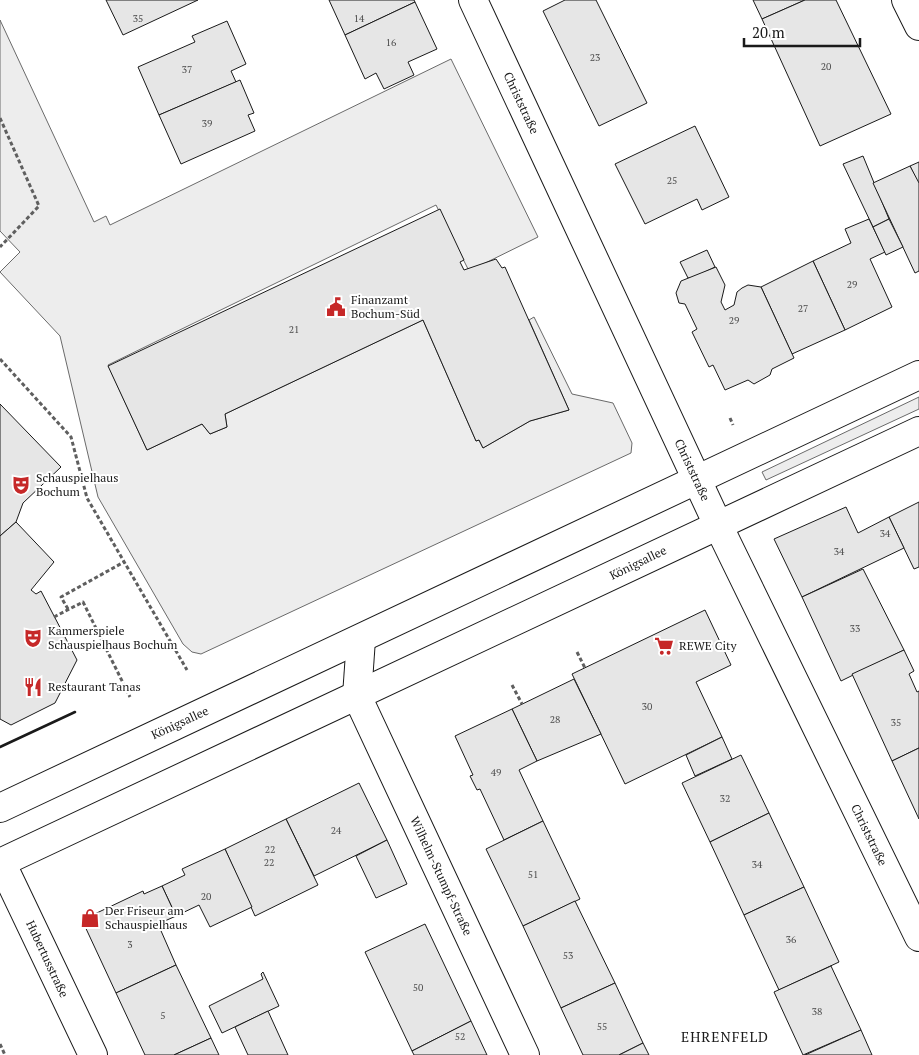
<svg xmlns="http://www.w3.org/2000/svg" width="919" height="1055" viewBox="0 0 919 1055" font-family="'PT Serif',serif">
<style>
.built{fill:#ededed;stroke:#6a6a6a}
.building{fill:#e6e6e6;stroke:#1a1a1a}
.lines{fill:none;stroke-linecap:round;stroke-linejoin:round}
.street-casing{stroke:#1a1a1a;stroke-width:30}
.primary-casing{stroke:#1a1a1a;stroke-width:30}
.path{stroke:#5f5f5f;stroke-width:3;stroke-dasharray:4 2.5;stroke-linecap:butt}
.street{stroke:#fff;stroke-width:28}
.primary{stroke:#fff;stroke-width:28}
.wall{stroke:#1a1a1a;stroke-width:2.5}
.labels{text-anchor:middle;stroke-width:4;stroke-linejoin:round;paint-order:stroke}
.number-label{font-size:10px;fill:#4d4d4d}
.street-label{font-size:12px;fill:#1a1a1a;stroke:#fff}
.poi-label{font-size:12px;fill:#1a1a1a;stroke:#fff;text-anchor:start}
.neighbourhood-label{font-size:14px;letter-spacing:1px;fill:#1a1a1a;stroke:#fff}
</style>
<rect width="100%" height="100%" fill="#fff"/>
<g class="built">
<polygon points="0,20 94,222 106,216 110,225 451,59 538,237 469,271 436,205 108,365 147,450 202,424 210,434 227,427 225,414 423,320 476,441 479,440 483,448 530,421 569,410 529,320 534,317 572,394 613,403 632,443 631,453 201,654 192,652 183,644 98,497 60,336 0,272 20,252 0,231"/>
<polygon points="919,397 919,409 766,480 762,472"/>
</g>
<g class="building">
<polygon points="106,0 198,0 123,35"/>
<polygon points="329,0 414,0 415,2 345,35"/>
<polygon points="565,0 596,0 647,103 599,126 543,11"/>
<polygon points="753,0 805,0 762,19"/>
<polygon points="805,0 836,0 891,114 820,146 762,19"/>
<polygon points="415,2 437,49 408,62 414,75 384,89 376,73 365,79 345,35"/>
<polygon points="227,21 246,64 231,71 236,82 159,115 138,67 195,42 192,36"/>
<polygon points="240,80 254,113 248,115 255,131 181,164 159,115"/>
<polygon points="695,126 729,197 702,210 697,199 645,224 615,164"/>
<polygon points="863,156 889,219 873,227 843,164"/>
<polygon points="919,162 919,183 918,183 910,166"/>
<polygon points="910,166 919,183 919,271 915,273 873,183"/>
<polygon points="440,209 464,260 460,262 464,270 496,259 502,268 505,267 569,410 530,421 483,448 479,440 476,441 423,320 225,414 227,427 210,434 202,424 147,450 108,366"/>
<polygon points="869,219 885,252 870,259 892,307 845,330 813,261 851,243 845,229"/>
<polygon points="889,219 903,247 886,255 873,227"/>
<polygon points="707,250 715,267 693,278 688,278 680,262"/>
<polygon points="813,261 845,330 792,354 761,287"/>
<polygon points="716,267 725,285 721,302 725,310 734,305 737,292 742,288 748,285 761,287 794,358 772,369 770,375 754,384 748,380 725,390 713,365 709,367 692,332 697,329 685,304 679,303 676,293 681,281"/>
<polygon points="0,404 61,467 23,503 16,522 0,536"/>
<polygon points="919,502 919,567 914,569 889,517"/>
<polygon points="846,507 858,533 889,517 904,548 802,597 774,539"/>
<polygon points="16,522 54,562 31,590 36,594 41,591 77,660 55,703 11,725 0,719 0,536"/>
<polygon points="863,569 904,650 841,681 802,597"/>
<polygon points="705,610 731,665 696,682 722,737 625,784 572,674"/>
<polygon points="904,650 914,671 909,674 917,692 919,691 919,748 892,761 852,674"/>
<polygon points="574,679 601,734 537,761 512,709"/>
<polygon points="512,709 537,761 519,770 543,821 504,840 480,789 477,790 470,776 473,775 455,736"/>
<polygon points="722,737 732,759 695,776 686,755"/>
<polygon points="919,748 919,819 892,761"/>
<polygon points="741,755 769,813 710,842 682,783"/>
<polygon points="359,783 387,840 314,876 286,819"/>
<polygon points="769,813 804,887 744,915 710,842"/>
<polygon points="286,819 318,885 255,916 225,849"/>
<polygon points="543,821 580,899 523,926 486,849"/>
<polygon points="387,840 407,884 376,898 356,856"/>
<polygon points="225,849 252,907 210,927 199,905 176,916 162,886 185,875 182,869"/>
<polygon points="162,886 176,916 158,924 176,965 116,993 82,920 143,891 144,894"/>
<polygon points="804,887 839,962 779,990 744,915"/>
<polygon points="575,901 615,983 561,1008 523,926"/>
<polygon points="425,924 471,1021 412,1051 365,952"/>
<polygon points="176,965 211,1038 174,1055 145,1055 116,993"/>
<polygon points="831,966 861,1030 803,1055 774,992"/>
<polygon points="263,972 279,1006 222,1033 209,1006 263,979 261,974"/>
<polygon points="615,983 643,1043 619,1055 583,1055 561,1008"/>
<polygon points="268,1011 288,1055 248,1055 235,1027"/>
<polygon points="471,1021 487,1055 414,1055 412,1051"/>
<polygon points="861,1030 872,1055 805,1055"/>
<polygon points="211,1038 219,1055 174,1055"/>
<polygon points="643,1043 649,1055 619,1055"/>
</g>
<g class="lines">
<g class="street-casing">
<g id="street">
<polyline points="473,0 718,525 919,937"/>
<polyline points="906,0 919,26"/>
<polyline points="357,696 525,1055"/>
<polyline points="1,862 93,1055"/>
</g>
</g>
<g class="primary-casing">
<g id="primary">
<polyline points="357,696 361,639"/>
<polyline points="0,808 919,375"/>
<polyline points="0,863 919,431"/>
</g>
</g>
<g class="path">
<polyline points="0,118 39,206 0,247"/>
<polyline points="0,359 71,437 87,498 187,670"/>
<polyline points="730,418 733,425"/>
<polyline points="68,609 61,597 124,562"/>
<polyline points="54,617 83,602 130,697"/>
<polyline points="577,652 585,668"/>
<polyline points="512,685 522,704"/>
<polyline points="0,1044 5,1055"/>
</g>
<use href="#street" class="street"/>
<use href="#primary" class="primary"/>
<polyline class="wall" points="0,747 75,712"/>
</g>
<defs>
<g id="civic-bare" transform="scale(1.5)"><path d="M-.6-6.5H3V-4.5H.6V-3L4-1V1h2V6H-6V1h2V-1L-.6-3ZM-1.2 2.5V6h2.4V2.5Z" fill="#c62828" stroke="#fff" stroke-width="2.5" paint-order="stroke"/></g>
<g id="theatre-bare" transform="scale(1.5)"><path d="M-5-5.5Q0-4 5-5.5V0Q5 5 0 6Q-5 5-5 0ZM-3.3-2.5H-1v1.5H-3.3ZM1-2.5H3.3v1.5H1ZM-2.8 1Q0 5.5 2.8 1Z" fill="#c62828" stroke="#fff" stroke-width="2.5" paint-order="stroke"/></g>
<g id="supermarket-bare" transform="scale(1.5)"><path d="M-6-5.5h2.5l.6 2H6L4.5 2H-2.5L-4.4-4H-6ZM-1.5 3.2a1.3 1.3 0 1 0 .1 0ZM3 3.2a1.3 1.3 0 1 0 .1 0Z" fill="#c62828" stroke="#fff" stroke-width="2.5" paint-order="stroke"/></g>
<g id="restaurant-bare" transform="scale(1.5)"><path d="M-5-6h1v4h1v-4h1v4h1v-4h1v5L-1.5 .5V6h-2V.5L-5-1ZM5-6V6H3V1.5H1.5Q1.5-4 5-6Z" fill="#c62828" stroke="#fff" stroke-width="2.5" paint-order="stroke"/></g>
<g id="shop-bare" transform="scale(1.5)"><path d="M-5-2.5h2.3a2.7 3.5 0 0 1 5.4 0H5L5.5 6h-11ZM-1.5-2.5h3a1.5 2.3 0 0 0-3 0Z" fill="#c62828" stroke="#fff" stroke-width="2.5" paint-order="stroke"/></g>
</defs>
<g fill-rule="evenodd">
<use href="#civic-bare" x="336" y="307"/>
<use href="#theatre-bare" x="21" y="485"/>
<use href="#theatre-bare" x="33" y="638"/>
<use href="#supermarket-bare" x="664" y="646"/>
<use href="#restaurant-bare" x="33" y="687"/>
<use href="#shop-bare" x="90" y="918"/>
</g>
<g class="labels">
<g class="number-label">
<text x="138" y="22">35</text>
<text x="359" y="22">14</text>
<text x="391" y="46">16</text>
<text x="595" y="61">23</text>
<text x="826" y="70">20</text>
<text x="187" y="73">37</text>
<text x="207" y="127">39</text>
<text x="672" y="184">25</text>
<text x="852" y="288">29</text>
<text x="803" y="312">27</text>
<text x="734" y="324">29</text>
<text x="294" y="333">21</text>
<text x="885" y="537">34</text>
<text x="839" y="555">34</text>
<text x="855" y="632">33</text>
<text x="647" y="710">30</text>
<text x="555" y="723">28</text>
<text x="896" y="726">35</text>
<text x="496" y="776">49</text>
<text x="725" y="802">32</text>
<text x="336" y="834">24</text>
<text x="270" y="853">22</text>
<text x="269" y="866">22</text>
<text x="757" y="868">34</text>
<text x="533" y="878">51</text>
<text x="206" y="900">20</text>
<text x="791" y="943">36</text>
<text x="130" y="948">3</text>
<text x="568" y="959">53</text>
<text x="418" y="991">50</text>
<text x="817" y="1015">38</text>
<text x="163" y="1019">5</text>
<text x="602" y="1030">55</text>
<text x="460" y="1040">52</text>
</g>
<g class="street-label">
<text transform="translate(521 103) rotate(65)" y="4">Christstraße</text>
<text transform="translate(692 470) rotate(65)" y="4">Christstraße</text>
<text transform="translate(638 563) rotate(-26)" y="4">Königsallee</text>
<text transform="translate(180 723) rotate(-25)" y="4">Königsallee</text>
<text transform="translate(869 835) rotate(64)" y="4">Christstraße</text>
<text transform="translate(441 876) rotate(65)" y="4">Wilhelm-Stumpf-Straße</text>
<text transform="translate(47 959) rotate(65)" y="4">Hubertusstraße</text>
</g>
<g class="poi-label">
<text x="351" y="304">Finanzamt<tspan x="351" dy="14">Bochum-Süd</tspan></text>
<text x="36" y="482">Schauspielhaus<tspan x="36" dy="14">Bochum</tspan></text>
<text x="48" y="635">Kammerspiele<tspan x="48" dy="14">Schauspielhaus Bochum</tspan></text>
<text x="679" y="650">REWE City</text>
<text x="48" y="691">Restaurant Tanas</text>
<text x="105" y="915">Der Friseur am<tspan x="105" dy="14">Schauspielhaus</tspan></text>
</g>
<g class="neighbourhood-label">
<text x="725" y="1042">EHRENFELD</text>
</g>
</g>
<path d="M744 38v8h116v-8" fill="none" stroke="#1a1a1a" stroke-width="2.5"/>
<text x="752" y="38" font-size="15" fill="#1a1a1a" stroke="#ffffff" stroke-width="4" paint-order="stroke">20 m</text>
</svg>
